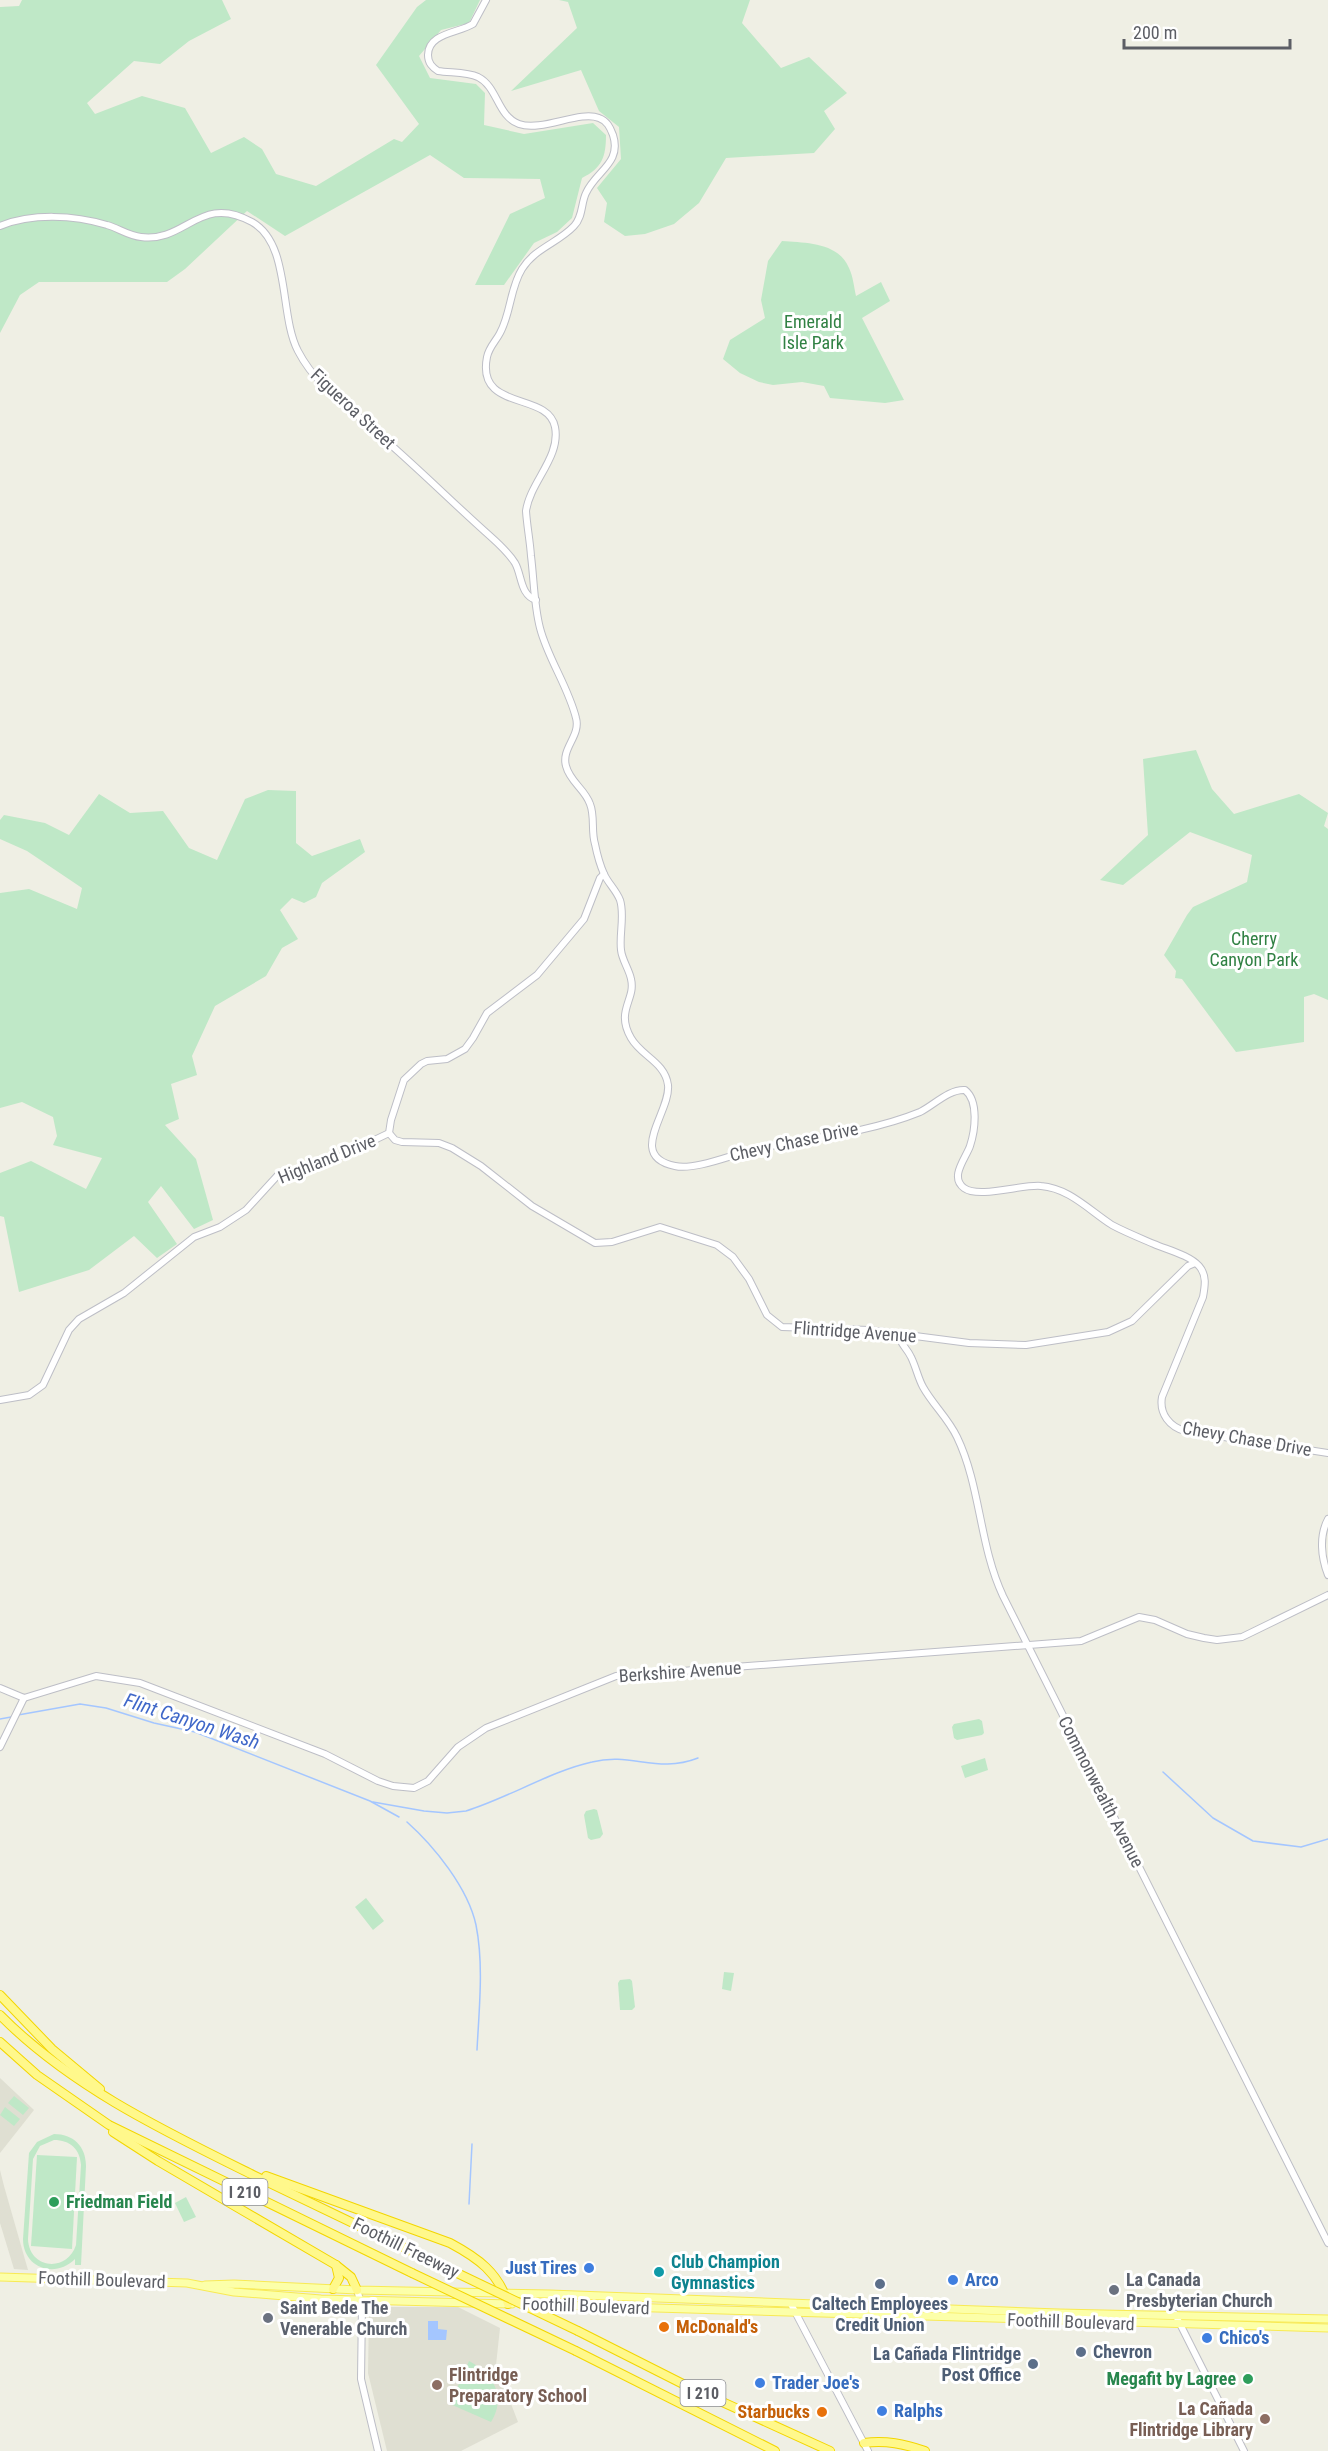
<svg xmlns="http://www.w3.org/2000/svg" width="1328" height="2451" viewBox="0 0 1328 2451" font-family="'Roboto Condensed',sans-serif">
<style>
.education{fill:#dfdfd2}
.green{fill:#bfe8c7;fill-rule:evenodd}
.water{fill:#a4c6ff}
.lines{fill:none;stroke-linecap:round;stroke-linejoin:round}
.stream{stroke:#a4c6ff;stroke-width:1.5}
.secondary-casing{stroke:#bdbec6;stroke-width:8}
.primary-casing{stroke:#f8ea54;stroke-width:9}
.highway-casing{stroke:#f3d600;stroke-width:10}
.secondary{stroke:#fff;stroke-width:6}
.primary{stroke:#fcffa9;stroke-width:7}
.highway{stroke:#fff88b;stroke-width:8}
.highway-bridge-casing{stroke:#f3d600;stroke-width:10;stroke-linecap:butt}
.highway-bridge{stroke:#fff88b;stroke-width:8}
.leisure-dot{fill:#2e9e5b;stroke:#fff;stroke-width:2}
.shop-dot{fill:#3f7fe0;stroke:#fff;stroke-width:2}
.culture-dot{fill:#0f9aa8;stroke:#fff;stroke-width:2}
.service-dot{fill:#5c6f8a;stroke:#fff;stroke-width:2}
.worship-dot{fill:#6b7280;stroke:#fff;stroke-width:2}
.food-dot{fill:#e8710a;stroke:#fff;stroke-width:2}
.education-dot{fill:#8d6e63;stroke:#fff;stroke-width:2}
.labels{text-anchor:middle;stroke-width:6;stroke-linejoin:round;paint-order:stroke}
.shield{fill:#fff;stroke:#8d8e93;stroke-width:1.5}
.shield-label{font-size:16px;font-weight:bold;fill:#5c5e65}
.park-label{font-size:18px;fill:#308143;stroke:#fff}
.street-label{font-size:18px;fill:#5c5e65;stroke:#fff}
.leisure-label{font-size:18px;font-weight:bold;fill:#27864d;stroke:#fff;text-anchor:start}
.culture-label{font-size:18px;font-weight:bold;fill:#0d838f;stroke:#fff;text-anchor:start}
.shop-label{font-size:18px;font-weight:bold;fill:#366cbe;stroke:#fff;text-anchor:start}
.worship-label{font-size:18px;font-weight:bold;fill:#5b616d;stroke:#fff;text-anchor:start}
.service-label{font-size:18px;font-weight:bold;fill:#4e5e75;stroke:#fff}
.food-label{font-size:18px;font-weight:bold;fill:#c56008;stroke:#fff;text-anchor:start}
.education-label{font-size:18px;font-weight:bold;fill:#785e54;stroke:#fff;text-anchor:start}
.water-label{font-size:20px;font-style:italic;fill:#4068c9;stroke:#fff}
</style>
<rect width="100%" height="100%" fill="#efefe4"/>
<g class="education">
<polygon points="0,2078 34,2110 0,2153"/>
<polygon points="0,2170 4,2186 28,2270 14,2269 0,2223"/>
<polygon points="376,2307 458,2307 500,2328 496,2365 518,2422 461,2451 387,2451 368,2373 369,2313"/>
</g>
<g class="green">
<path d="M22,0H222L231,19L189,41L160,64L134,61L87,103L95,114L142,96L185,108L211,153L244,137L262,149L276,174L316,186L394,139L402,142L419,124L376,65L417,7L426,0H480L469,23L441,30L419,56L430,78L476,84L485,93L484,125L524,134L593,123L606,135C606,157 602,168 582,178L572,218L557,232L534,243L504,285H475L510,214L545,198L540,179L464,178L430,155L285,236L247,211L185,269L167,282H39L20,295L0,333V7L19,6Z"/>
<polygon points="559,0 750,0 742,23 781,68 809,57 847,93 824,111 835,129 814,153 726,158 699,203 674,224 645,234 625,236 604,222 607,203 597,188 621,159 619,127 599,111 581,70 511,91 577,28 568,2"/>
<path d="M782,241C806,243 838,242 849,268C853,276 854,287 856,296L881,282L890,301L862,318L904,400L885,403L830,398L824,386L802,382L773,385L759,382L740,373L723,359L730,340L765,318L761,300L768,261Z"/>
<polygon points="1196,750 1212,789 1234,814 1299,794 1328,813 1324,826 1328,829 1328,1000 1314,994 1304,997 1304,1042 1236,1052 1182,979 1175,978 1176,971 1164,955 1187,915 1193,907 1247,882 1252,855 1190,832 1123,885 1100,880 1148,835 1143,759"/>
<polygon points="268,790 296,791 296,843 312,856 360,839 365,852 322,883 316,897 304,903 292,898 280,910 298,939 282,948 266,976 215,1006 192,1056 197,1075 171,1084 179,1119 165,1125 196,1159 213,1220 194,1229 161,1186 148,1202 177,1244 157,1258 134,1236 89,1270 19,1292 4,1217 0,1216 0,1173 31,1161 86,1189 102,1158 53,1145 57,1136 53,1117 22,1102 0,1108 0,893 29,889 77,909 82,888 27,851 0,839 0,820 4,815 45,823 69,835 99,794 130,813 163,811 189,848 217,860 245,799"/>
<polygon points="979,1719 982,1721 984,1733 982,1735 957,1740 954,1738 952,1727 954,1724"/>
<polygon points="985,1758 988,1770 965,1778 961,1766"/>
<polygon points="594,1809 597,1810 603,1834 600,1838 591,1840 588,1838 584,1815 586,1811"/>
<polygon points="366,1898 384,1921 373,1930 355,1907"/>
<polygon points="724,1972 734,1973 731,1991 722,1989"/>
<polygon points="630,1979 632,1981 635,2007 632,2010 620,2010 618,1983 620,1980"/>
<polygon points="14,2096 29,2108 23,2115 8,2103"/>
<polygon points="5,2107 20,2119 14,2126 0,2115"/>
<path d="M54,2134C73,2134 86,2146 86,2166L81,2265H75V2259C55,2279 23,2268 23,2239L29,2153L37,2142ZM54,2140C70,2140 80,2149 81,2165L76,2245C67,2273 29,2269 28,2239L33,2159L40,2146Z"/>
<polygon points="37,2155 77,2157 72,2249 31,2246"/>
<polygon points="186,2197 196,2217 184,2222 175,2203"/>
<path d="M469,2361C493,2374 507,2396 491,2422L450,2404Z"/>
</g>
<polygon class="water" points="428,2321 438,2321 438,2329 447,2330 446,2340 428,2340"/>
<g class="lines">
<g class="stream">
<polyline points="18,1715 80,1704 106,1708 154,1723 195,1732 370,1801 399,1817"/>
<polyline points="0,1719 11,1717"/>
<polyline points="1163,1772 1213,1818 1253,1841 1301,1847 1328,1839"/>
<path d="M373,1802L424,1811L447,1813L466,1811C508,1798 551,1771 592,1762C632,1752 657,1774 698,1758"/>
<path d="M407,1822C434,1846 468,1888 476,1925C484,1965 479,2010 477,2050"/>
<polyline points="469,2204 472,2144"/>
</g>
<g class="secondary-casing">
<g id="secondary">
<path d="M486,0L473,24C459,33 428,33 428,55C428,63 432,67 438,71C450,73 467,72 478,77C498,87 497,116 519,124C542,132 580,110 599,118C607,121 610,127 613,135C622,163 596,171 586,193C581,203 583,217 574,226C558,243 535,248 522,269C510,288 511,313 500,333C496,341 489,347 487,357C476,412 548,391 555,427C561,457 530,482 526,511C527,526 530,541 531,556C534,580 534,605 540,628C548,659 568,686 576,718C581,736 561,748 566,766C570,782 585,789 590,804C595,816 591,831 595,844C597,854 600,865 604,874C608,883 616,890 620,900C625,915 619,934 621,950C622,960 629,969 631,979C636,1000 615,1010 631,1038C641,1056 665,1062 668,1085C671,1112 626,1156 675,1166C696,1171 738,1152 760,1148C812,1138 871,1132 920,1112C934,1105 949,1089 965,1090C979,1101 975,1131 970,1146C966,1158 949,1177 964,1188C979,1199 1022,1184 1041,1186C1069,1188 1090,1211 1112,1225C1125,1232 1140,1238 1154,1244C1168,1250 1189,1255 1199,1266C1207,1275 1205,1286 1203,1297L1162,1397C1159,1414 1170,1427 1185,1431L1328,1453"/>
<path d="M0,226C32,213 74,215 107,225C118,228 129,236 141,237C186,243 200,193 252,222C291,244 279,315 298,351C317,388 353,410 383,438C420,470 454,504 490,536C499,544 508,552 515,563C522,575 520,595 536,600"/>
<polyline points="389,1133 395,1140 402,1142 439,1143 452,1148 481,1166 532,1206 595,1243 612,1242 660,1227 717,1245 733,1257 749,1279 767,1315 782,1327 869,1330 969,1343 1026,1345 1108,1332 1132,1321 1188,1266 1195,1263"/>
<path d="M898,1334C900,1344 907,1348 911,1357C916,1367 918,1378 923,1387C933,1405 948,1418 957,1437C981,1487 979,1545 1003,1596L1328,2243"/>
<polyline points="0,1400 29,1395 43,1385 69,1330 79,1319 124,1293 194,1237 220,1227 246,1210 278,1175 337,1158 389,1133 391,1120 404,1080 421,1064 427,1061 447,1059 465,1049 473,1038 487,1013 537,975 584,919 600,878 604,874"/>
<path d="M1328,1519C1319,1536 1321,1557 1328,1575"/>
<polyline points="0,1688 24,1698 96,1676 140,1683 325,1754 378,1781 393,1786 414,1788 428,1781 458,1747 486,1728 616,1676 1081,1641 1139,1617 1155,1620 1187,1634 1204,1638 1217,1640 1242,1637 1328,1595"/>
<polyline points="0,1747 24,1698"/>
<polyline points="357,2290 362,2306 361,2379 378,2451"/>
<polyline points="791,2304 868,2451"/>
<polyline points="1175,2314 1244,2451"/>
</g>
</g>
<g class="primary-casing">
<g id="primary">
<polyline points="0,2277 187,2283 234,2292 321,2299 512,2304"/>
<polyline points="205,2285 234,2284 357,2290 550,2294 1059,2313 1328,2319"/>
<polyline points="523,2304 1328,2328"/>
</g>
</g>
<g class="highway-casing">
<g id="highway">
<polyline points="0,1995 52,2049 100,2089"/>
<path d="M0,2015C70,2086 164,2131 253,2175C313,2204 373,2233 434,2262"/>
<polyline points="0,2042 37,2075 109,2125 412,2273"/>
<polyline points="113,2132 158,2161 336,2265 351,2277 357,2290"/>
<path d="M266,2176L450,2243C478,2258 499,2273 508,2304"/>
<polyline points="333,2289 339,2278 336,2265"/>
<polyline points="578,2331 685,2385 830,2451"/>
<polyline points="576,2351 775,2451"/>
<path d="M864,2443C886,2440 904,2444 925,2451"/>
</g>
</g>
<use href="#secondary" class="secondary"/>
<use href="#primary" class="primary"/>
<use href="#highway" class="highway"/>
<g class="highway-bridge-casing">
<g id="highway-bridge">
<polyline points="434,2262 578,2331"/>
<polyline points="412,2273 576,2351"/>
</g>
</g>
<use href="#highway-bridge" class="highway-bridge"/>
</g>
<g class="leisure-dot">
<circle cx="54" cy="2202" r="6"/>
<circle cx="1248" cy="2379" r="6"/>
</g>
<g class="shop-dot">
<circle cx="589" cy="2268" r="6"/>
<circle cx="953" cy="2280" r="6"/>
<circle cx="1207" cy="2338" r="6"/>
<circle cx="760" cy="2383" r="6"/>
<circle cx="882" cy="2411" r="6"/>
</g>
<circle class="culture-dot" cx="659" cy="2272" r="6"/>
<g class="service-dot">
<circle cx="880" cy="2284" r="6"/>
<circle cx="1081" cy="2352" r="6"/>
<circle cx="1033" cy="2364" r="6"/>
</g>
<g class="worship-dot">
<circle cx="1114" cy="2290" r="6"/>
<circle cx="268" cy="2318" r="6"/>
</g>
<g class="food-dot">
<circle cx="664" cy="2327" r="6"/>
<circle cx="822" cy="2412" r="6"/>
</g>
<g class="education-dot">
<circle cx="437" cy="2385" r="6"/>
<circle cx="1265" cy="2419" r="6"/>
</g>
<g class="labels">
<g class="shield">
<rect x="222.5" y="2179" width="45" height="26" rx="4.5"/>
<rect x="680.5" y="2380" width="45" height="26" rx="4.5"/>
</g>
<g class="shield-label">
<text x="245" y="2198">I 210</text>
<text x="703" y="2399">I 210</text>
</g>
<g class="park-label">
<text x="813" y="328">Emerald<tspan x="813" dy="21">Isle Park</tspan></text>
<text x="1254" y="945">Cherry<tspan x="1254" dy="21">Canyon Park</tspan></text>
</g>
<g class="street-label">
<text transform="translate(353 409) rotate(43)" y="6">Figueroa Street</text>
<text transform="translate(794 1142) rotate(-12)" y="6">Chevy Chase Drive</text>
<text transform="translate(327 1159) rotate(-22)" y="6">Highland Drive</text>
<text transform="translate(855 1332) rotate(4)" y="6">Flintridge Avenue</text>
<text transform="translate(1247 1439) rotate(10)" y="6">Chevy Chase Drive</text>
<text transform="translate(680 1672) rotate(-4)" y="6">Berkshire Avenue</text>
<text transform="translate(1101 1792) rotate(63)" y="6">Commonwealth Avenue</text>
<text transform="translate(406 2248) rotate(26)" y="6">Foothill Freeway</text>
<text transform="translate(102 2280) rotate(2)" y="6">Foothill Boulevard</text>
<text transform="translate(586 2306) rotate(2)" y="6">Foothill Boulevard</text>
<text transform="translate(1071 2322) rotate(2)" y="6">Foothill Boulevard</text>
</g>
<g class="leisure-label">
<text x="66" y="2208">Friedman Field</text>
<text x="1236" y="2385" text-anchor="end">Megafit by Lagree</text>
</g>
<g class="culture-label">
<text x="671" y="2268">Club Champion<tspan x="671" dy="21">Gymnastics</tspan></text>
</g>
<g class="shop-label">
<text x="577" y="2274" text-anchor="end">Just Tires</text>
<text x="965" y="2286">Arco</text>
<text x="1219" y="2344">Chico's</text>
<text x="772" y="2389">Trader Joe's</text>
<text x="894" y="2417">Ralphs</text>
</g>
<g class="worship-label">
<text x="1126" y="2286">La Canada<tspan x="1126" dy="21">Presbyterian Church</tspan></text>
<text x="280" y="2314">Saint Bede The<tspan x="280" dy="21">Venerable Church</tspan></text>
</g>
<g class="service-label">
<text x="880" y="2310">Caltech Employees<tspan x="880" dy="21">Credit Union</tspan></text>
<text x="1093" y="2358" text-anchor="start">Chevron</text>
<text x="1021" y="2360" text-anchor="end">La Cañada Flintridge<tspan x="1021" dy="21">Post Office</tspan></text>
</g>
<g class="food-label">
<text x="676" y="2333">McDonald's</text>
<text x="810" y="2418" text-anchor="end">Starbucks</text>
</g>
<g class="education-label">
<text x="449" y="2381">Flintridge<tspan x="449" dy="21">Preparatory School</tspan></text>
<text x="1253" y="2415" text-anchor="end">La Cañada<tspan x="1253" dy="21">Flintridge Library</tspan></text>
</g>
<g class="water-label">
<text transform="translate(192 1721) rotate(18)" y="7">Flint Canyon Wash</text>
</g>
</g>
<path d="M1124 39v9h166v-9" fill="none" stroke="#5c5e65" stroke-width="3"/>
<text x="1133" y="39" font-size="18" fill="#5c5e65" stroke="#ffffff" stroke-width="4.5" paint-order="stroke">200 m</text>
</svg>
